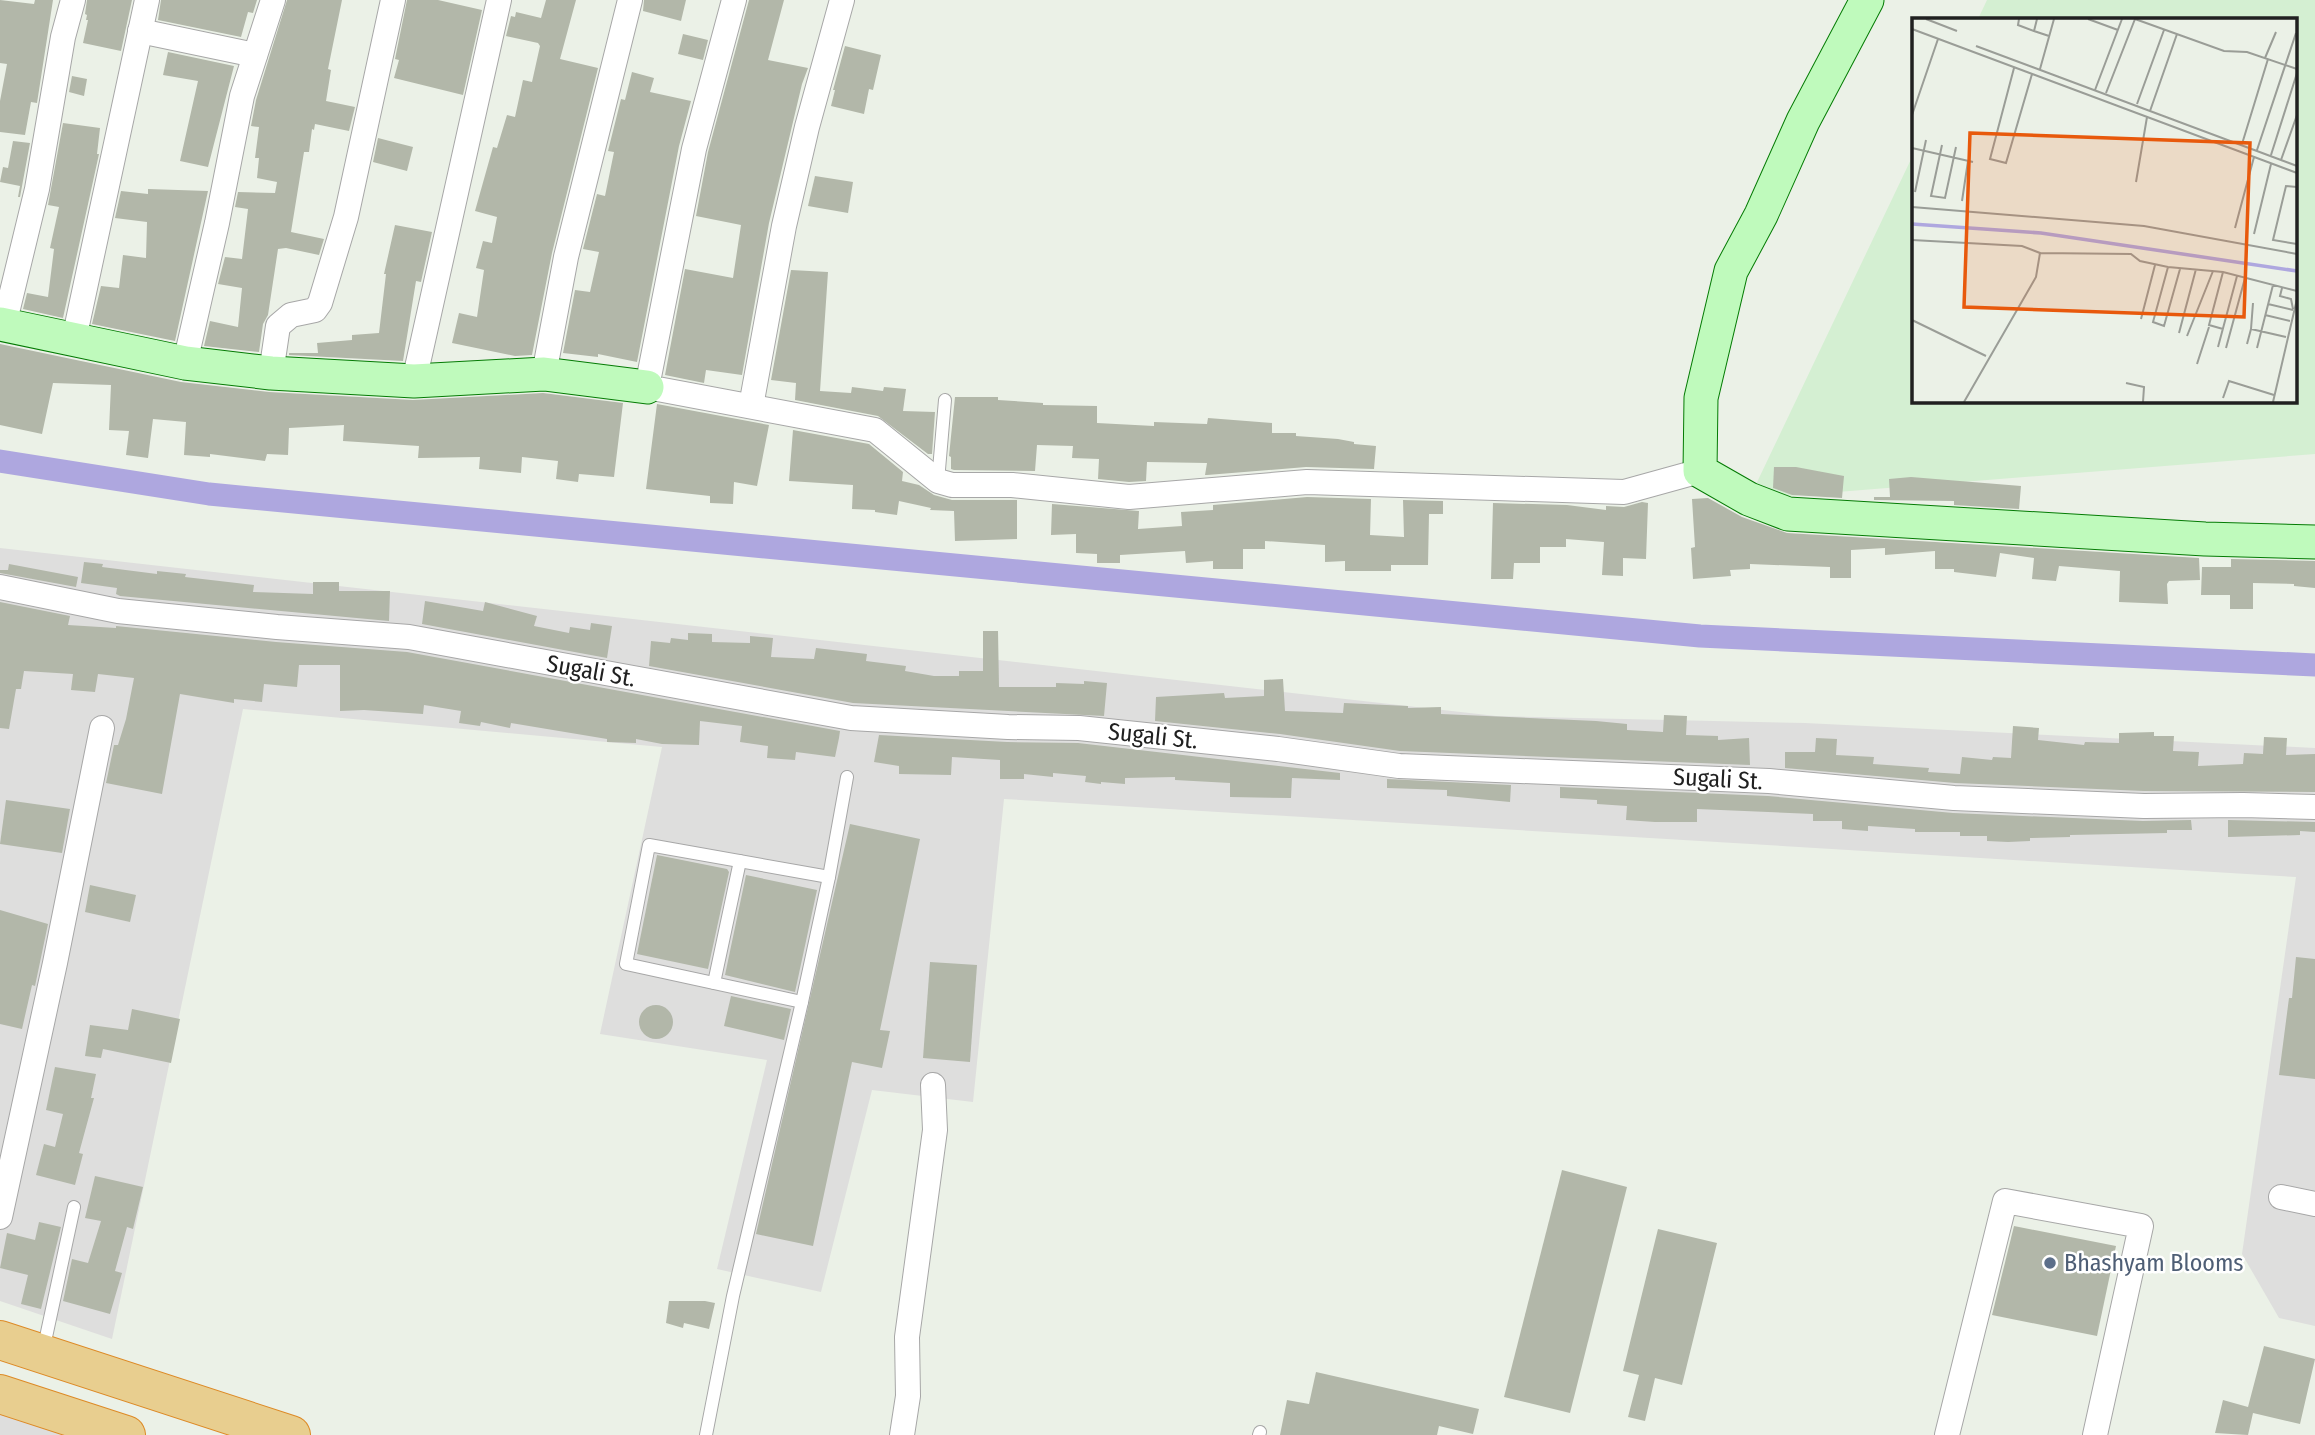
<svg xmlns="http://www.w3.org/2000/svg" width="2315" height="1435" viewBox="0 0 2315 1435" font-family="'Fira Sans Condensed',sans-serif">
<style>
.residential{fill:#dededd}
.farmland{fill:#d4efd2}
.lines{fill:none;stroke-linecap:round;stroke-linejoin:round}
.canal{stroke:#aea7df;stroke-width:23}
.building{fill:#b2b7a9}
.lane-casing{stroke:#a7a7a7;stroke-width:14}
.street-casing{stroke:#a7a7a7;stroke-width:26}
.secondary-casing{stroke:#047b04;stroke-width:35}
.highway-casing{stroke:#dd8a26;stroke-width:40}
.lane{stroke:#fff;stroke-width:12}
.street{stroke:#fff;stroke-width:24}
.secondary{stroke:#bffabc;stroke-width:33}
.highway{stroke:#e8ce8f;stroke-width:38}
.service-dot{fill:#5c6f8a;stroke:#fff;stroke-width:2.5}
.labels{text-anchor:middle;stroke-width:5;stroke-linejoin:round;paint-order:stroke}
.street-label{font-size:24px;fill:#202020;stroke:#fff}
.service-label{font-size:24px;fill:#4e5e75;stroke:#fff;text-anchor:start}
.inset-river{fill:none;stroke:#aea7df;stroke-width:3.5}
.inset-road{fill:none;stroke:#9a9d97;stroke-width:2}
.view{fill:#e8590c;fill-opacity:0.15;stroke:#e8590c;stroke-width:3.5}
.inset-edge{fill:none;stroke:#202020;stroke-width:3.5}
</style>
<rect width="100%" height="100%" fill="#ebf1e7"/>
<g class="residential">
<polygon points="0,548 1496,716 1805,723 2315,748 2315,1326 2279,1318 2242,1254 2296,877 1004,799 973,1102 872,1090 821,1292 717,1269 767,1060 600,1034 662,747 243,709 112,1339 0,1301"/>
<polygon points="0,1413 67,1435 0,1435"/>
</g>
<polygon class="farmland" points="1987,0 2315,0 2315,454 1749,499 1914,153 1914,401 2296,401 2296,19 1978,19"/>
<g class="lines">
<polyline class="canal" points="0,461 209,494 1700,636 2315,665"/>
</g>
<g class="building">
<polygon points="0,0 34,4 35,0 53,0 37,103 31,102 25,135 0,132 0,101 7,64 0,63"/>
<polygon points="87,0 132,0 121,51 83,43 88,20 86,20 87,15 85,14"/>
<polygon points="161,0 257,0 253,13 248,12 241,37 158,20"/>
<polygon points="287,0 342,0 328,69 331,70 326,101 355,107 349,131 315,124 314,130 312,129 309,152 304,152 291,232 324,239 319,255 286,248 278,249 268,315 263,324 259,352 204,346 210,321 238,327 242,288 218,284 225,257 242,259 248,209 235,207 238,192 275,193 277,182 257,178 259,158 255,158 259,127 251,126 256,100"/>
<polygon points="407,0 438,0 482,10 463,95 394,78 399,60 395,59"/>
<polygon points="546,0 576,0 560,59 598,68 552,253 532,355 515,356 452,343 459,313 477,317 484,270 476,268 483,241 492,243 497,217 475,211 493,147 497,148 507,115 515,117 523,80 532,82 540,46 538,43 506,36 511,16 515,17 516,12 541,18"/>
<polygon points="644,0 686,0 681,21 643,11"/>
<polygon points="749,0 784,0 768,60 808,68 802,84 769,223 742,375 706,370 704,383 665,375 685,269 733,278 741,225 696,216 708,152"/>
<polygon points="683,34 708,40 703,60 678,54"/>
<polygon points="845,46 881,55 873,90 869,89 864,114 831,106 835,90 833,90"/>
<polygon points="168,52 234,66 208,167 180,161 198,81 163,75"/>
<polygon points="632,72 654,78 650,92 691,101 679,146 637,362 598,354 598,357 563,353 575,290 590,292 599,252 583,249 597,194 605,196 614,152 608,151 621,99 625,100"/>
<polygon points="72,76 87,79 84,96 69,92"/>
<polygon points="63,123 100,128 97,154 99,154 63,318 23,309 27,293 48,297 54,249 50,248 59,207 48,205"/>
<polygon points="378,138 413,147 407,171 373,162"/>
<polygon points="13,141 30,143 20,197 18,197 20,186 0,182 3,167 8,168"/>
<polygon points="815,176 853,182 848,213 808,206"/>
<polygon points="148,189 208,191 175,341 92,324 101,286 119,288 123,255 146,258 147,222 115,218 121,191 148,194"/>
<polygon points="395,225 432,232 421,282 416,281 403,361 289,355 289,353 318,353 317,343 352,340 352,335 379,333 386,274 384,274"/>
<polygon points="791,270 828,272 820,391 851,393 852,387 883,391 884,387 906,389 903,411 935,412 932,454 928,454 878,416 795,400 796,383 771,380"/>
<polygon points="0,344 181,382 269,392 413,400 543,393 623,403 614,477 579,474 578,482 556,479 558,461 522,457 521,473 479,469 480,457 418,458 419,446 343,441 344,425 289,428 288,455 267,454 265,461 210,454 210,457 184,455 186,422 153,419 148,458 126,455 129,431 109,430 111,385 53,383 42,434 0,425"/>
<polygon points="955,397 998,397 998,400 1043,403 1043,405 1097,406 1097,423 1154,426 1154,422 1207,424 1208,418 1272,423 1272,433 1296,433 1296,436 1338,439 1354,442 1354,444 1376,446 1374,469 1306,467 1207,475 1205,475 1207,463 1147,462 1146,481 1129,482 1098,479 1099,459 1072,458 1073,446 1037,445 1035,471 954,470 951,469 951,457 949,456"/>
<polygon points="657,404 769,425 757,486 734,482 733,504 710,503 710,496 646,489"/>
<polygon points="793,430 869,444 903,472 902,481 919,485 934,495 952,500 1017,500 1017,539 955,541 954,511 930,510 931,508 899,501 897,515 875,512 875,510 852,509 853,485 789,481"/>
<polygon points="1774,467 1796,467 1844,476 1842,498 1792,495 1773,488"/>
<polygon points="1911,477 2021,486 2019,509 1954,505 1954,501 1874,500 1874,497 1890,497 1889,479"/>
<polygon points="1307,497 1371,499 1370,535 1404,537 1403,500 1443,501 1443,514 1429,514 1428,565 1391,565 1391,571 1345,571 1345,561 1325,562 1325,545 1265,541 1265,549 1243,549 1243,569 1213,569 1213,561 1186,563 1185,551 1120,555 1120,563 1097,563 1097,554 1076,553 1076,534 1051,535 1052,504 1139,511 1138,529 1182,526 1181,512 1213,510 1213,505"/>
<polygon points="1708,498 1742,517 1787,533 2199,558 2200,580 2169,581 2167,584 2168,604 2119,602 2120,571 2059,566 2056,581 2032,579 2034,558 2000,553 1996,577 1954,572 1954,569 1935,569 1935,551 1885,555 1885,548 1851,550 1851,578 1830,578 1830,567 1750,564 1750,569 1730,570 1731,576 1693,579 1691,548 1695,547 1692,499"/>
<polygon points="1642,502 1648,503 1646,559 1623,558 1623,576 1602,575 1604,542 1566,539 1566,547 1540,547 1540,563 1514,563 1513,579 1491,579 1493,503 1567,505 1606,510 1606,506 1624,507"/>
<polygon points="2231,559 2315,561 2315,588 2294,586 2294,584 2253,583 2253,609 2230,609 2230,595 2201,595 2202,567 2231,567"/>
<polygon points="84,562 103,564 102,567 157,574 157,571 186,574 185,577 254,585 253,592 313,594 313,582 339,582 339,591 390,591 389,621 120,596 116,594 117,588 81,583"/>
<polygon points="9,564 78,577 76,587 0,573 0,570 8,570"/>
<polygon points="425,601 483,611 485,602 537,616 534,626 569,633 570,627 590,630 591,623 612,626 607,658 422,624"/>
<polygon points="0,602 70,616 68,625 116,628 116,626 276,642 407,652 840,731 839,738 835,757 796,752 795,760 767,758 768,746 740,742 742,726 700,721 699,745 662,744 636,739 636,743 607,742 607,739 511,723 510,728 481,722 480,726 459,723 461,711 424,705 423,714 364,710 340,711 340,665 299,665 297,687 264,684 262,702 234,699 234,703 180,694 162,794 106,783 114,745 118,745 126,719 134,678 98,674 95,692 71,690 73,674 24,671 21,689 16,689 9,729 0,728"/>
<polygon points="983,631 998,631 999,687 1056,687 1056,683 1084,684 1084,681 1107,683 1104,716 853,703 649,666 651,641 670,643 671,638 688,640 688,633 712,634 712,642 750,643 750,636 773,638 771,657 814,659 816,648 867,654 866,661 906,666 905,671 934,676 959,676 959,671 983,671"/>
<polygon points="1283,679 1285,711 1343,713 1344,703 1408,706 1408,708 1441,707 1441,714 1596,721 1627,724 1627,730 1663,732 1664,715 1687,716 1686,735 1718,736 1718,740 1749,738 1750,765 1400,751 1280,734 1155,721 1156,697 1224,693 1225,698 1264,696 1264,680"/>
<polygon points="2013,726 2039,728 2038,740 2084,745 2085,742 2119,743 2119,733 2154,732 2154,736 2174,736 2173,751 2199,752 2198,766 2243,764 2244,753 2263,754 2264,737 2287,738 2286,755 2315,754 2315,792 2144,791 1955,783 1785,768 1785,752 1815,752 1816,738 1837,739 1836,755 1874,757 1873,764 1929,768 1928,772 1960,774 1962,757 1992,760 1993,757 2011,758"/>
<polygon points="879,735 1007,742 1078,743 1340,773 1340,780 1292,778 1291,798 1230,797 1230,783 1175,780 1175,777 1125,778 1125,784 1101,782 1101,784 1085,782 1086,776 1053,773 1053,777 1024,774 1024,779 1000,779 1000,760 952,757 951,775 899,774 899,766 874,762"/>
<polygon points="1387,779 1511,785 1510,802 1447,796 1447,790 1387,788"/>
<polygon points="1560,787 1768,796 1953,813 2143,821 2191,820 2192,830 2167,830 2167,833 2070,835 2070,837 2030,838 2030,841 2008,842 1987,841 1987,836 1960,836 1960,832 1915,832 1915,829 1868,826 1868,831 1842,829 1842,821 1813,821 1813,814 1697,809 1697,822 1655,822 1626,820 1627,806 1597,804 1597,800 1560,798"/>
<polygon points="6,800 70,809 62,853 0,844"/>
<polygon points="2228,820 2315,822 2315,832 2300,831 2300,835 2228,837"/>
<polygon points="850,824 920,839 880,1030 890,1031 882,1068 852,1062 813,1246 756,1234"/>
<polygon points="657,855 727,869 729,872 708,969 637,954"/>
<polygon points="746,875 817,890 795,992 725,975"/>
<polygon points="90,885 136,895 130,922 85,912"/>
<polygon points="0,910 48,924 35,986 32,985 22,1029 0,1024"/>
<polygon points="2296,957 2315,959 2315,1079 2279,1075 2289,998 2292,998"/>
<polygon points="930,962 977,965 970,1062 923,1058"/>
<polygon points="731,996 791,1009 784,1040 724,1026"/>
<circle cx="656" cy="1022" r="17"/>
<polygon points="132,1009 180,1019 171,1063 103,1049 101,1058 85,1056 90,1025 128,1030"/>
<polygon points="55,1067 96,1074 91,1098 94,1098 79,1153 83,1154 75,1185 36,1175 44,1144 55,1147 63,1114 46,1110"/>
<polygon points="1562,1170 1627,1187 1570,1413 1504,1397"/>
<polygon points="95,1176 143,1187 133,1229 127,1227 115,1271 122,1273 110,1314 63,1301 72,1259 88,1263 101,1221 85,1218"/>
<polygon points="39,1222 61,1227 41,1309 21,1304 28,1275 0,1268 7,1233 35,1240"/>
<polygon points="2014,1226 2116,1246 2097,1336 1992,1315"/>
<polygon points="1658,1229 1717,1243 1682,1385 1655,1378 1645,1421 1628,1417 1639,1375 1623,1371"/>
<polygon points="669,1301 705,1301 715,1303 709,1329 684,1323 683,1328 666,1323"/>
<polygon points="2264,1346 2315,1359 2300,1424 2253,1413 2248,1435 2215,1433 2223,1400 2248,1407"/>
<polygon points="1316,1372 1479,1409 1473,1434 1439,1426 1437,1435 1280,1435 1287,1400 1309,1404"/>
</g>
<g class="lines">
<g class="lane-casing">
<g id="lane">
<polyline points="938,481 945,400"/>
<polyline points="714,983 740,861"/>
<polyline points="802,1002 626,964 649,845 829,877"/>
<polyline points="43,1351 74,1207"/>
<polyline points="706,1435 733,1296 802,1002 829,877 847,777"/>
<polyline points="1259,1435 1260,1432"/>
</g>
</g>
<g class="street-casing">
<g id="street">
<polyline points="734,0 694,149 647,387 875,430 938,481 952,485 1012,485 1129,497 1307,482 1624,492 1700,471"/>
<polyline points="140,31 255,55"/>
<polyline points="4,325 37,189 63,37 73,0"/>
<polyline points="74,339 147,0"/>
<polyline points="185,363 217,223 242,96 273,0"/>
<polyline points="271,373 278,326 291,315 315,310 320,303 346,217 393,0"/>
<polyline points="544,374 566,257 630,0"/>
<polyline points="414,381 499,0"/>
<polyline points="751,406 784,226 807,127 842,0"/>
<polyline points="0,587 118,611 277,627 409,637 851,718 1008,727 1079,728 1278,749 1399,766 1769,781 1954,798 2144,806 2243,805 2315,807"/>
<polyline points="2281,1197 2315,1204"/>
<polyline points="0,1217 55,963 102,728"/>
<polyline points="902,1435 908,1396 907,1337 935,1130 933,1085"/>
<polyline points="1947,1435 2005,1201 2141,1226 2095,1435"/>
</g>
</g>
<g class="secondary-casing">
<g id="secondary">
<polyline points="1867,0 1803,121 1761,215 1731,271 1701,398 1700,471 1749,499 1788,514 2205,539 2315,542"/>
<polyline points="0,324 185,363 271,373 414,381 544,374 647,387"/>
</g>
</g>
<g class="highway-casing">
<g id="highway">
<polyline points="0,1340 291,1435"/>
<polyline points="0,1394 126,1435"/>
</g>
</g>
<use href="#lane" class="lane"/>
<use href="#street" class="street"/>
<use href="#secondary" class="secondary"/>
<use href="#highway" class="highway"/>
</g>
<circle class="service-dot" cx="2050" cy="1263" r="7"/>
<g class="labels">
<g class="street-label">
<text transform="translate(591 671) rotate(10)" y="8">Sugali St.</text>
<text transform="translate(1153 736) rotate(6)" y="8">Sugali St.</text>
<text transform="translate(1718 779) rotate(3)" y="8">Sugali St.</text>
</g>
<g class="service-label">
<text x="2064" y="1271">Bhashyam Blooms</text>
</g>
</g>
<g transform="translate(1912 18)">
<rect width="385" height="385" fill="#ebf1e7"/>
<path class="inset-river" d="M0,206L129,215L385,253"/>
<path class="inset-road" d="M14,1L45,13M107,1L106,7L122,13M125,1L122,13L137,18M176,1L206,12M223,1L312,33L335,34L385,51M0,11L385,155M64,28L385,148M353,40L364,14M102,50L78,141L94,145L120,56M128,51L142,1M183,72L210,1M194,75L223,1M225,86L252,12M238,93L265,16M0,97L26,21M330,126L356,41M30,127L19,178L33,180L44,129M0,130L61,144M345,132L384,15M359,137L385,55M369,142L385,97M224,164L235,99M385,169L374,168L361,222L385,226M3,174L14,122M50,183L56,143M0,189L232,208L385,236M323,210L342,139M342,216L359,146M0,222L110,228L128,235L124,259L52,384M128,235L219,236L228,243L256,249L311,254L385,273M256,249L241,304L252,308L268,251M370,270L368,278L379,281L381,291M356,286L381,292M353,297L378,303M229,301L243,247M0,302L74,338M311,311L297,307L311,254M339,311L341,285M267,315L284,251M275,318L301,253M335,326L339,311L374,319M306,329L325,258M314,330L333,260M345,330L361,267M285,346L297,309M214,365L232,369L231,384M311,380L317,363L362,377M361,384L385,281"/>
<path class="view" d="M58,115L338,125L332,299L52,289Z"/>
<rect width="385" height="385" class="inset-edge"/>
</g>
</svg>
